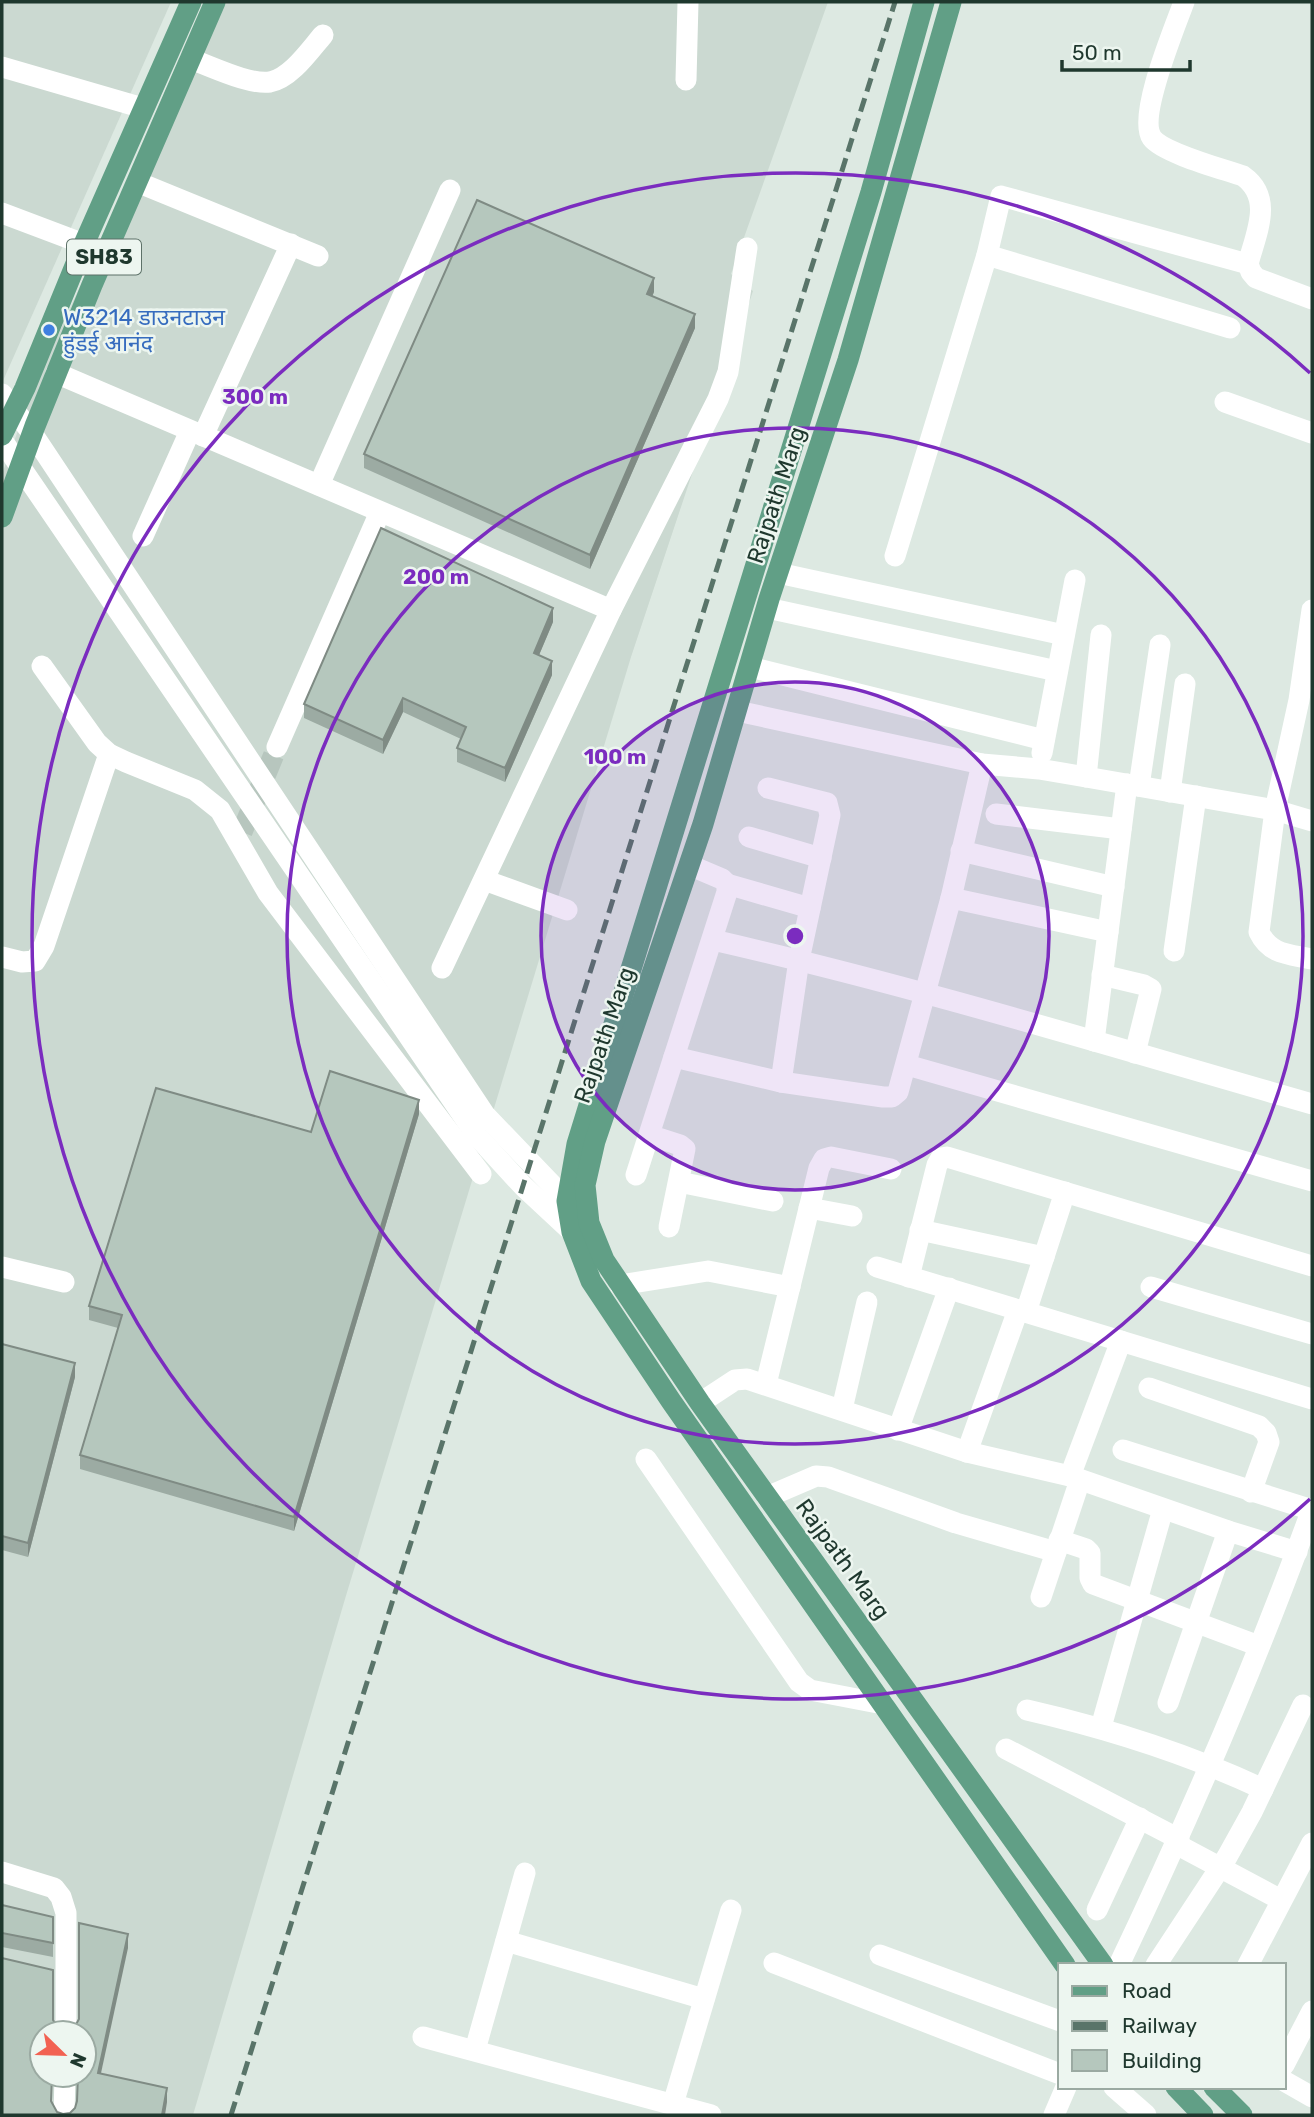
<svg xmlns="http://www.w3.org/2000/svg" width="1314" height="2117" viewBox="0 0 1314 2117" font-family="Rubik,'Noto Sans Devanagari',sans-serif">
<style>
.built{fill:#cbd9d1;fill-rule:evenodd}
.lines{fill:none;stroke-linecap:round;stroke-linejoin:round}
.minor-tunnel{stroke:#b7c6be;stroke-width:21;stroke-dasharray:21 10;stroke-linecap:butt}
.minor{stroke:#fff;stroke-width:21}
.major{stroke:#619f86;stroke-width:21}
.rail{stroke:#597469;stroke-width:5;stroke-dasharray:14 7;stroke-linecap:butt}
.wall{fill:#9caba3}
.shaded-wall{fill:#7f8b84}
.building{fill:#b5c7bd;stroke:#7f8b84;stroke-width:2;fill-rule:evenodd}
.ring{fill:none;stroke:#7b2cbf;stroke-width:3.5}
.shop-dot{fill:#3f7fe0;stroke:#edf6f0;stroke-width:2.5}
.labels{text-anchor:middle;stroke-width:5;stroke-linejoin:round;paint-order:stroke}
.shield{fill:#edf6f0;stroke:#5d7168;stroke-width:2}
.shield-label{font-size:21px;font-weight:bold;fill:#1f382e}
.shop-label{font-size:23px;fill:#366cbe;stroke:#edf6f0;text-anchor:start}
.street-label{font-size:23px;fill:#1f382e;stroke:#edf6f0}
.centre{fill:#7b2cbf;stroke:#edf6f0;stroke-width:3.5}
.ring-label{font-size:21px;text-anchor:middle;font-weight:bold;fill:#7b2cbf;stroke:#edf6f0;stroke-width:5;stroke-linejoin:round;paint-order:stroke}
</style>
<rect width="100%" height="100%" fill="#dde9e2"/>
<g class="built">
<polygon points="2,2 171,2 2,383"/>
<path d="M207,2H828L731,274L753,291L631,657L345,1599L193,2115H2V474L30,398ZM42,2033H84V2075H42Z"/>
</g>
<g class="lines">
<polyline class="minor-tunnel" points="242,832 277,747"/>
<g class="minor">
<path d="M1184,2C1175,27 1137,117 1152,138C1163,153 1223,169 1243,176C1274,198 1256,233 1248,264L1251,272L1256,278L1312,299"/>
<path d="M190,59C211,66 248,85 270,82C291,78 310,50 323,35"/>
<polyline points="2,67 143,108"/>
<polyline points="686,80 688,2"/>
<polyline points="137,182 318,256"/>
<polyline points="2,213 84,244"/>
<polyline points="987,255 1230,328"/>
<polyline points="56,373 611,610"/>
<polyline points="2,394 32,433 485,1115 578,1212"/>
<polyline points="1225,402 1312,433"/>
<polyline points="203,436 291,244"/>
<polyline points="2,440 477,1136 523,1186 581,1240"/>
<polyline points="319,485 450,190"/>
<polyline points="143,536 190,431"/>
<polyline points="895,556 987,255 1001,196 1248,264"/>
<polyline points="778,573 1064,635"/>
<polyline points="767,608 1057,671"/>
<path d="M1312,610L1299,700L1275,810L1259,932C1270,955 1289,954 1312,959"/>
<polyline points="42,666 97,743 109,754 126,762 195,790 220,810 268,893 481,1174"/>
<polyline points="750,667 1044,740"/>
<polyline points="737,711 982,764 1039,769 1086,777 1275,810 1312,821"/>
<polyline points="277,747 380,512"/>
<polyline points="1042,753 1075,580"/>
<polyline points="1086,777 1101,635"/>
<polyline points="1139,786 1160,645"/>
<polyline points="768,788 827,803 830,815 799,960 781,1082"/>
<polyline points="1170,792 1185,684"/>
<polyline points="996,814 1121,829"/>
<polyline points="749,837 821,858"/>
<polyline points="961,851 1114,887"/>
<polyline points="484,880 567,910"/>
<polyline points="727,884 810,908"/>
<polyline points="951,898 1108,932"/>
<path d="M713,940C915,986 1113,1047 1312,1104"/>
<polyline points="1174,951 1196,796"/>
<polyline points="2,957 22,962 35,961 44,946 109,754"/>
<polyline points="442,968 611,610 718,399 728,372 747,248"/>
<polyline points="1102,975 1144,985 1151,989 1135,1053"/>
<polyline points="1094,1041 1127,784"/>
<polyline points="674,1057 781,1082 883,1097 892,1097 898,1092 951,898 982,764"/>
<polyline points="907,1065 1312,1181"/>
<polyline points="649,1135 680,1145 685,1149 669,1227"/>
<polyline points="636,1175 727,892 727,884 722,879 689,865"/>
<polyline points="679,1182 773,1201"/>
<polyline points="809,1208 852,1216"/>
<polyline points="920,1230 1044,1257"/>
<polyline points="2,1267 64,1282"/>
<polyline points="877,1267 1312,1399"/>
<polyline points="909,1277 937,1165 941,1158 947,1157 1312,1266"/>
<polyline points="620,1285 708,1271 790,1287"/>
<polyline points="1151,1287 1312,1334"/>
<polyline points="1026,1312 1065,1192"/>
<polyline points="766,1384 819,1168 824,1159 831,1157 891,1169"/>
<polyline points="1149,1388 1259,1426 1266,1433 1269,1442 1251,1492"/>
<polyline points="700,1403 735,1380 747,1379 967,1452 1070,1476 1228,1531 1297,1552"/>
<polyline points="842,1409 867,1302"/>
<polyline points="898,1430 949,1288"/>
<polyline points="1123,1450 1312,1510"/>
<polyline points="967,1452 1018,1310"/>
<polyline points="646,1459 799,1682 810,1690 883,1704"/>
<polyline points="1070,1476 1121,1341"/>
<polyline points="767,1497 816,1476 828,1477 956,1523 1056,1552"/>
<polyline points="1059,1540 1086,1549 1090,1553 1090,1578 1093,1584 1259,1646"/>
<polyline points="1041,1597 1080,1480"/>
<polyline points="1168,1703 1228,1531"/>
<path d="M1027,1710C1110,1729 1186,1753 1263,1789"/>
<polyline points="1101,1727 1163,1509"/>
<polyline points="1006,1749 1179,1839"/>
<polyline points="1176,1844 1281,1900"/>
<polyline points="2,1872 54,1888 61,1897 66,1913 66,2033"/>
<polyline points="1097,1910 1140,1818"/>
<polyline points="506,1941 704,1999"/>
<polyline points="880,1955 1060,2021"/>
<polyline points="774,1963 1060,2074"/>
<path d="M1119,1965C1190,1816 1256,1664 1312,1509"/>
<polyline points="1156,1965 1227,1857 1252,1812 1303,1705"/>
<polyline points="1248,1965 1312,1843"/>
<polyline points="423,2037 711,2115"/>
<polyline points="475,2050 525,1873"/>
<polyline points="1284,2065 1312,2011"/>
<polyline points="1284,2081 1312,2097"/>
<polyline points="1114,2087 1146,2115"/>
<polyline points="673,2104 731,1910"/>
<polyline points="64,2115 65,2075"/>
<polyline points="1054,2115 1066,2087"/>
</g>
<g class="major">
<polyline points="924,2 871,192 577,1144 567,1201 572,1232 591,1281 671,1401 1065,1965"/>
<polyline points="951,2 848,360 769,599 703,824 595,1141 585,1185 589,1223 604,1260 700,1403 1103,1965"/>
<polyline points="2,435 25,388 84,244 191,2"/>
<polyline points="2,517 35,426 92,285 215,2"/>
<polyline points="1176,2087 1203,2115"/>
<polyline points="1214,2087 1242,2115"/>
</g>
<polyline class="rail" points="231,2115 895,2"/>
</g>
<g class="wall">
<polygon points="654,292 652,296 695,328 590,569 364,468 364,454"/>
<polygon points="553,622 539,655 552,675 505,782 457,762 457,748 461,739 403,712 383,754 304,718 304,704"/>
<polygon points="419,1114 294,1531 80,1469 80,1455 118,1328 89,1320 89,1306 311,1132"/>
<polygon points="2,1344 75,1377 28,1557 2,1550"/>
<polygon points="2,1905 53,1917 53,1957 2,1947"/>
</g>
<g class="shaded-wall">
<polygon points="654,278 654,292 647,308 647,294"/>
<polygon points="695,314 695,328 590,569 590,555"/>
<polygon points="553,608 553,622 534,667 534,653"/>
<polygon points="552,661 552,675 505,782 505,768"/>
<polygon points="403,698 403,712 383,754 383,740"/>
<polygon points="419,1100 419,1114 294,1531 294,1517"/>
<polygon points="75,1363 75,1377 28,1557 28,1543"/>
<polygon points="128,1934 128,1948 98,2087 98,2073"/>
<polygon points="167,2088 167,2102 165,2115 162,2115"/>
</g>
<g class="building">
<polygon points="477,200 654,278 647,294 695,314 590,555 364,454"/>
<polygon points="381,528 553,608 534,653 552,661 505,768 457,748 466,727 403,698 383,740 304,704"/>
<polygon points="330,1071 419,1100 294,1517 80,1455 122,1315 89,1306 156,1088 311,1132"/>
<polygon points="2,1344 75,1363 28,1543 2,1536"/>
<polygon points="2,1905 53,1917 53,1943 2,1933"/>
<path d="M79,1923L128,1934L98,2073L167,2088L162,2115H2V1958L53,1970V2020L59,2030L65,2032L73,2030L79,2019ZM42,2033H84V2075H78L77,2101L75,2108L70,2113L63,2114L57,2112L51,2101L52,2075H42Z"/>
</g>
<circle cx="795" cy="936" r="254" fill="#7b2cbf" fill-opacity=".12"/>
<g class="ring">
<circle cx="795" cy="936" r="254"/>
<circle cx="795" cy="936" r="508"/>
<path d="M1310 1499A763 763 0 1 1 1310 373"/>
</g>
<circle class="shop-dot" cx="49" cy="330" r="7"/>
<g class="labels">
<rect class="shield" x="67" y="239.5" width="74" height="35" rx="5"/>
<g class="shield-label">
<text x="104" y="264">SH83</text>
</g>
<g class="shop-label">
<text x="63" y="325">W3214 डाउनटाउन<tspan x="63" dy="26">हुंडई आनंद</tspan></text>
</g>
<g class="street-label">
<text transform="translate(776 495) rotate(-72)" y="8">Rajpath Marg</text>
<text transform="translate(604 1035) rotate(-71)" y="8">Rajpath Marg</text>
<text transform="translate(843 1559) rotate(54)" y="8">Rajpath Marg</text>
</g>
</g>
<circle cx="795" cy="936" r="10" class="centre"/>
<g class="ring-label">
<text x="255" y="404">300 m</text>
<text x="436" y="584">200 m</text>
<text x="615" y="764">100 m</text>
</g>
<rect width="1314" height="2117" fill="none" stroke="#1f382e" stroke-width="7"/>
<rect x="1058" y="1963" width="228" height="126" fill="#edf6f0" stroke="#9baaa2" stroke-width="2"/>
<rect x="1072" y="1986" width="35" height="10" fill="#619f86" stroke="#9baaa2" stroke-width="2"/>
<text x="1122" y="1998" font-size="21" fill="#1f382e">Road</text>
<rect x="1072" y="2021" width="35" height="10" fill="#597469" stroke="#9baaa2" stroke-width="2"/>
<text x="1122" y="2033" font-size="21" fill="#1f382e">Railway</text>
<rect x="1072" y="2050" width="35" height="21" fill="#b5c7bd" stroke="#9baaa2" stroke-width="2"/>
<text x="1122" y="2068" font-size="21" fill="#1f382e">Building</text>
<g transform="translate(63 2054) rotate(113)"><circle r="33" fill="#edf6f0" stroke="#9baaa2" stroke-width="2"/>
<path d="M0-5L12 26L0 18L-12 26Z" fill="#f26252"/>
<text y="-10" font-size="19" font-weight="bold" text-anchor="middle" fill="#1f382e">N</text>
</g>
<path d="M1062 60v10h128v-10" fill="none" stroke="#1f382e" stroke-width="3.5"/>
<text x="1072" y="60" font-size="21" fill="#1f382e" stroke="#edf6f0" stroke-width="5" paint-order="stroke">50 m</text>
</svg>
